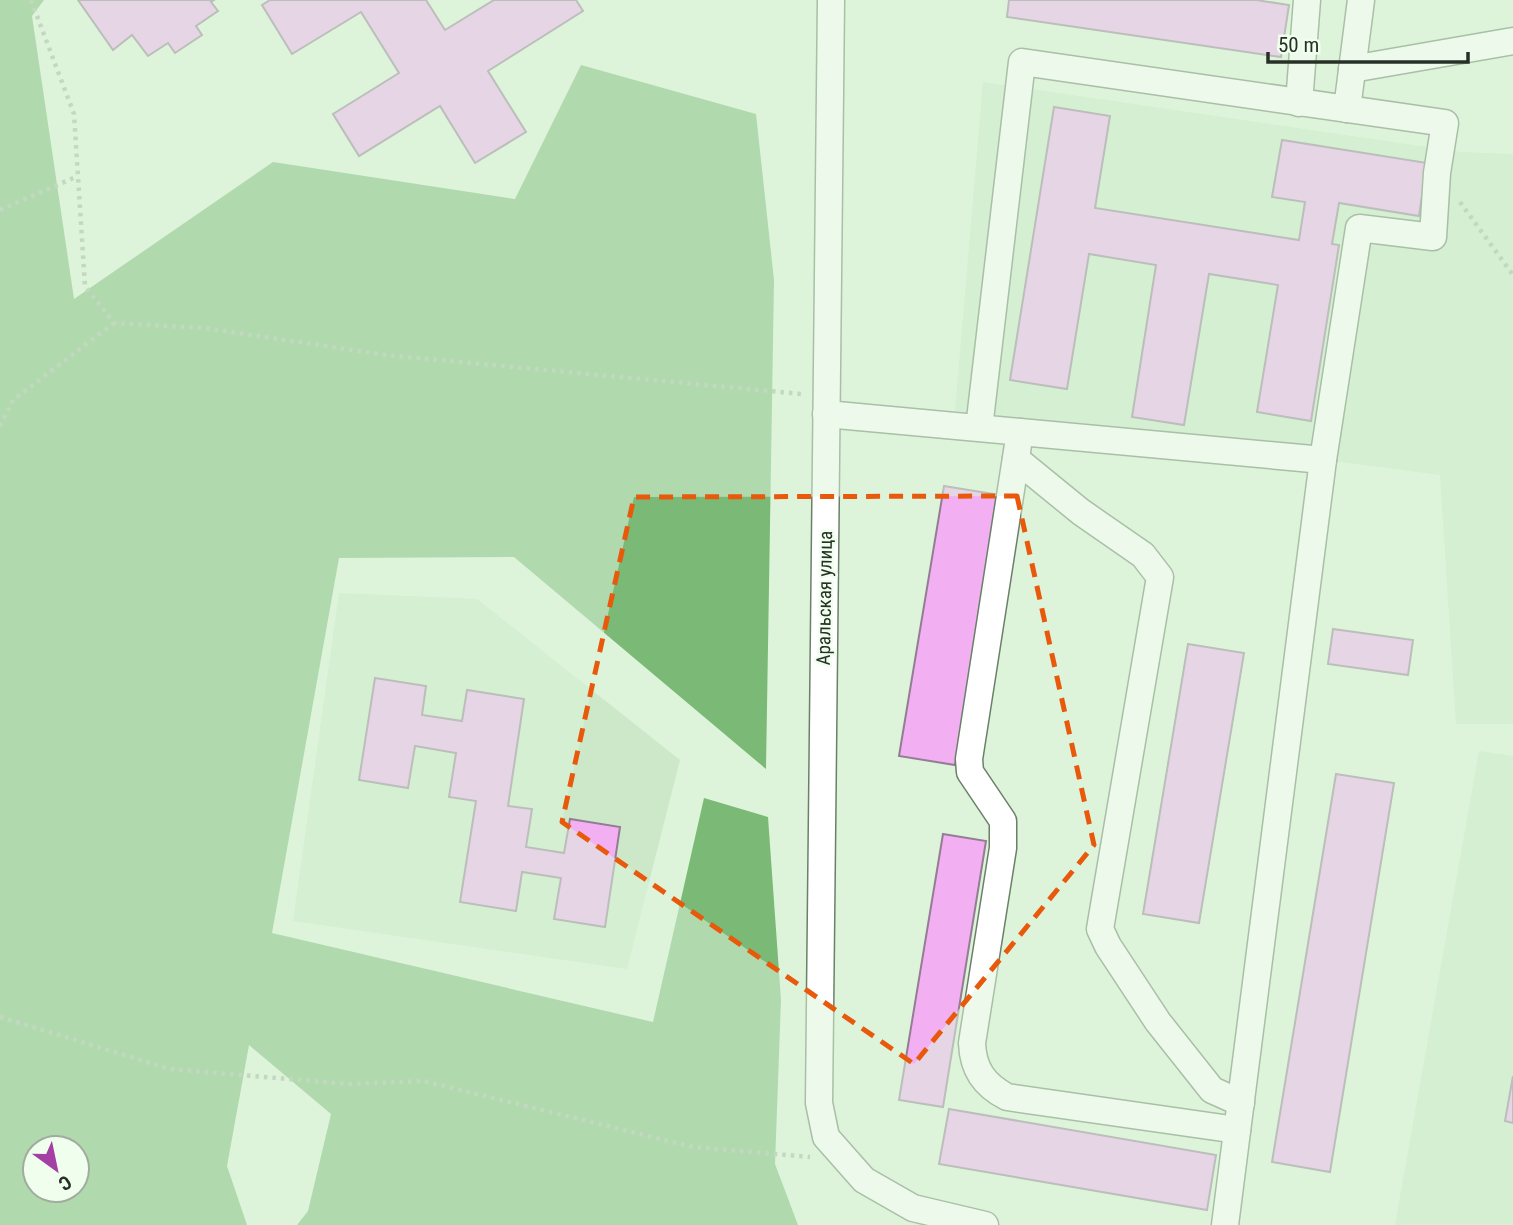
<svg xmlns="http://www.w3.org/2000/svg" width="1513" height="1225" viewBox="0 0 1513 1225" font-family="'Roboto Condensed',sans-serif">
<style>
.built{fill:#cce8c9}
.forest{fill:#7bb976;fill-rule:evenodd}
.building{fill:#f2b0f2;stroke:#937d93;stroke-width:2}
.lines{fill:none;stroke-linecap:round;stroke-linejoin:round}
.minor-casing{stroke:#6b8069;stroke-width:29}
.path{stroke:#a3b6a1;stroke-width:4.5;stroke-dasharray:3.5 5;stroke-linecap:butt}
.minor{stroke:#fff;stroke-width:26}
.marked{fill:none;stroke:#e8590c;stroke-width:5;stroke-dasharray:14 9;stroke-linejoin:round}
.labels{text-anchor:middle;stroke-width:5;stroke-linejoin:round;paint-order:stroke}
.street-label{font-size:19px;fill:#273026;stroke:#f0feee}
</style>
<rect width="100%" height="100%" fill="#ddf4da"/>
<g class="built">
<polygon points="983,82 1461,152 1513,154 1513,724 1456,724 1440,475 955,411"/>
<polygon points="339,593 477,599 680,760 627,969 293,921"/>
<polygon points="1479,751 1513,756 1513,1225 1395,1225"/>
</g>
<path class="forest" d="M0,0H44L32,16L74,299L273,162L515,199L581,65L756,114L774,280L766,769L514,557L339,558L272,933L653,1022L704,798L768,817L781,1000L775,1164L798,1225H297L308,1211L331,1114L249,1045L227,1166L247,1225H0ZM77,1148V1190H35V1148Z"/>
<g class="building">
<polygon points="78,0 214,0 211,2 218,11 196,26 202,35 175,53 168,43 148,56 132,35 113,50"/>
<polygon points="270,0 426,0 445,30 494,0 576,0 583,11 488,71 526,132 475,163 440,106 359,156 333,114 399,73 361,12 292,54 262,5"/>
<polygon points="1009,0 1256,0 1289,5 1281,57 1007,17"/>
<polygon points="1054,107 1110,116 1095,208 1299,240 1305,202 1272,197 1282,140 1427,163 1419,216 1339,203 1332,244 1339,245 1311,421 1257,412 1278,285 1209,274 1184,425 1132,417 1156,265 1089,254 1067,389 1010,380"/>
<polygon points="944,486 1000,495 955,765 899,756"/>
<polygon points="1333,629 1413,640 1408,675 1328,664"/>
<polygon points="1188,644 1244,653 1199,923 1143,914"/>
<polygon points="375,678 426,686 422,715 462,721 467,690 524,699 508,806 532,809 526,847 564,853 570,819 620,827 605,927 554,919 561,878 522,872 516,911 460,902 476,801 449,797 456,753 415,746 408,788 359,780"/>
<polygon points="1336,774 1394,783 1330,1172 1272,1162"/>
<polygon points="943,834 986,841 943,1107 899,1100"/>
<polygon points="1513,1076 1513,1123 1505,1121"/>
<polygon points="949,1109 1216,1155 1207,1210 939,1164"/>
</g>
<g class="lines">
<g class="minor-casing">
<g id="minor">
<polyline points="831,0 819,1103 826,1137 864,1180 913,1208 985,1225"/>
<polyline points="1352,69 1513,41"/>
<polyline points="1299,103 1307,0"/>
<polyline points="1347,109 1361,0"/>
<polyline points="826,414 1323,460 1359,228 1433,237 1437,173 1445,123 1022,62 979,428"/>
<path d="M1020,432L969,759L970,772L1003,821V848L972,1043C973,1069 984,1085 1007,1097L1237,1130"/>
<polyline points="1016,459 1081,512 1143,555 1160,577 1100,929 1108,946 1158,1022 1212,1090 1241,1103"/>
<polyline points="1225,1225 1323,460"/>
</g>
</g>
<g class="path">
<polyline points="31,0 74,114 85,286 114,323 204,328 386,355 801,394"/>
<polyline points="1460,202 1513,275"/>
<polyline points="0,210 78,176"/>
<polyline points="0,426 13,400 114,323"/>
<polyline points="0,1017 170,1069 348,1084 424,1081 693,1147 810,1157"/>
</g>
<use href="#minor" class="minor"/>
</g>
<path d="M0 0H1513V1225H0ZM1017,496L1094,845L914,1064L562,822L634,497Z" fill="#ddf4da" fill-opacity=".55" fill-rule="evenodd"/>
<path class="marked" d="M1017,496L1094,845L914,1064L562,822L634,497Z"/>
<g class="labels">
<g class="street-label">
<text transform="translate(824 598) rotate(-89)" y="7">Аральская улица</text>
</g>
</g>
<g transform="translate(56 1169) rotate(147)"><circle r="33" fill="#f0feee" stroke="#a0ac9e" stroke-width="2"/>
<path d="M0-5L12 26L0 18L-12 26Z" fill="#a33fa5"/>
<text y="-10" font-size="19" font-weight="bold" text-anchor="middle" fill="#273026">С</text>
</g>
<path d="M1268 52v10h200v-10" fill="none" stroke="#273026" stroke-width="3.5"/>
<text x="1278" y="52" font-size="21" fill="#273026" stroke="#f0feee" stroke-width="5" paint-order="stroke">50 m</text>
</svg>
